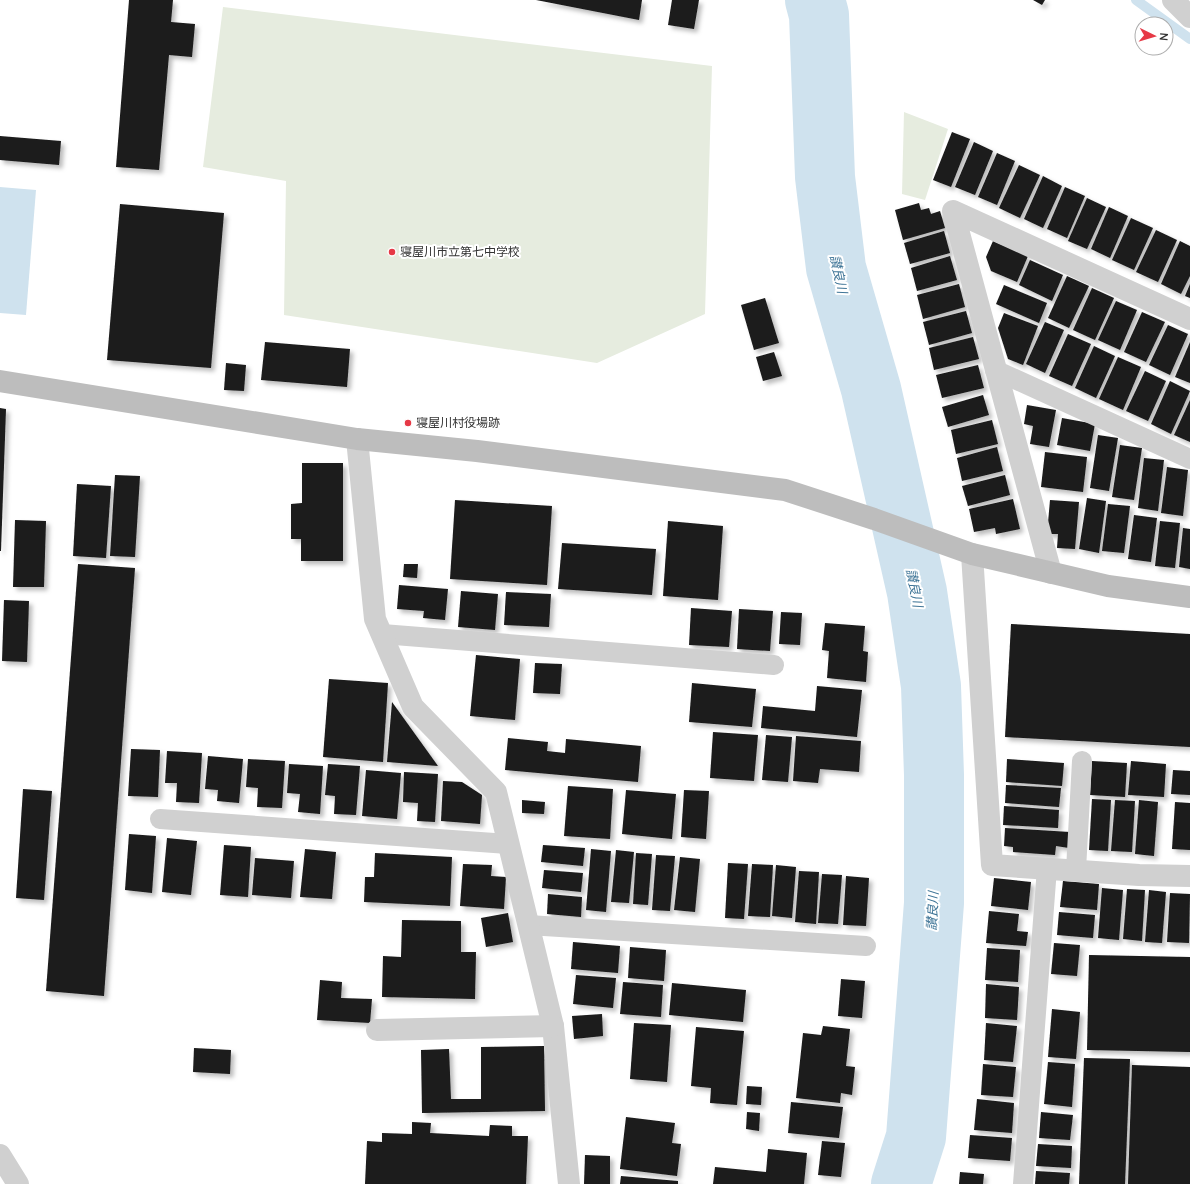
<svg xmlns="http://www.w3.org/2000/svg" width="1190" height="1184" viewBox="0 0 1190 1184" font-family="Manrope,'Noto Sans JP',sans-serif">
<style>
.green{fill:#e6ecdf}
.water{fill:#cfe2ee}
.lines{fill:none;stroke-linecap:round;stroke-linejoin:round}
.stream{stroke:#cfe2ee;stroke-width:10}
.river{stroke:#cfe2ee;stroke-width:60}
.building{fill:#1a1a1a;filter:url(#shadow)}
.lane{stroke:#d0d0d0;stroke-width:20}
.street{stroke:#d0d0d0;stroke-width:22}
.secondary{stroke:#bdbdbd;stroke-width:22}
.poi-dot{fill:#e63946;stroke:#fff;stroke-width:1.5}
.labels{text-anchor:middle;stroke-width:4;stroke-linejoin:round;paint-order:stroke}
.poi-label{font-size:12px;fill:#333;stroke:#fff;text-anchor:start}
.water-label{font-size:13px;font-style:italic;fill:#3f7597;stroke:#fff}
</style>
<defs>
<filter id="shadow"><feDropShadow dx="3.5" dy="3.5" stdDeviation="2" flood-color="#0004"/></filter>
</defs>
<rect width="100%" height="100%" fill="#fff"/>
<g class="green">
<polygon points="223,7 712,66 705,314 597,363 284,315 286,181 203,167"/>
<polygon points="904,112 948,129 925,200 902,194"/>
</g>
<polygon class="water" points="0,187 36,190 26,315 0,313"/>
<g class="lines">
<polyline class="stream" points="1136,0 1190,39"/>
<polyline class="river" points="815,0 819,15 825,177 836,268 871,389 917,592 931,686 934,775 934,903 916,1137 901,1184"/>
</g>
<g class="building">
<polygon points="129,0 173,0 171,22 195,24 192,57 169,55 159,170 116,167"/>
<polygon points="536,0 642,0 639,20"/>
<polygon points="672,0 699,0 694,29 668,25"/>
<polygon points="1033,0 1045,0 1042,5"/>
<polygon points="952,132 970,139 951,187 933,180"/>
<polygon points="0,136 61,141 59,165 0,160"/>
<polygon points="974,142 993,151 975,195 955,187"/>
<polygon points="997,153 1015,161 997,205 978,197"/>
<polygon points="1019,165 1040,175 1020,218 999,208"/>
<polygon points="1043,176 1062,186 1043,228 1024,219"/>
<polygon points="1065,187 1085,196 1067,238 1047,229"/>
<polygon points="1087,198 1106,207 1087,249 1068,241"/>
<polygon points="919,203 921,210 929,208 931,214 940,211 945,228 903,240 895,210"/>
<polygon points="120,204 224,213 211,368 107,360"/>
<polygon points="1109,207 1128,216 1110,258 1091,249"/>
<polygon points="1131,218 1153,228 1134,270 1112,260"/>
<polygon points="1156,230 1177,240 1158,282 1136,272"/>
<polygon points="944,231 950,253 910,264 904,243"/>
<polygon points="993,241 1028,256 1017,282 991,271 986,257"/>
<polygon points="1180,241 1190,246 1190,276 1181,294 1161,284"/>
<polygon points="950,256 957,280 917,291 911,268"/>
<polygon points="1030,260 1063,275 1052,301 1019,285"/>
<polygon points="1067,276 1089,286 1069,328 1048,318"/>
<polygon points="959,284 965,307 923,319 917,295"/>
<polygon points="1190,284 1190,298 1185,296"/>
<polygon points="1004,285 1047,303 1039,323 996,304"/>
<polygon points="1092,288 1114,298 1095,340 1073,330"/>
<polygon points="765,298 779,343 754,350 741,305"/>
<polygon points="1116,301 1137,310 1120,350 1098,340"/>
<polygon points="966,311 972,333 929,345 923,322"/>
<polygon points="1142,312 1165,322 1146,362 1124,352"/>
<polygon points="1004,313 1038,326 1023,365 1008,359 998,328"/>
<polygon points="1045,322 1064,330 1045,373 1026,364"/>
<polygon points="1168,325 1188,334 1170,375 1149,365"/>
<polygon points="1068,334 1091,344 1072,386 1049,376"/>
<polygon points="973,337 979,359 934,370 929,348"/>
<polygon points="265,342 350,349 347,387 261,380"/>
<polygon points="1190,342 1190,383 1175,377"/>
<polygon points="1094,346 1115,356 1096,398 1075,388"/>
<polygon points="774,352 782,376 763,381 756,357"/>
<polygon points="1118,357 1141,367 1123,410 1099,399"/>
<polygon points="226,363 246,365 244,391 224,390"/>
<polygon points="978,365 984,388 942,398 936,375"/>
<polygon points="1145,371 1166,381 1148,421 1126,411"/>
<polygon points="1170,381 1190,391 1171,434 1151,424"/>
<polygon points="983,395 989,415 948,427 942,407"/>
<polygon points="1190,400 1190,442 1174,435"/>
<polygon points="1027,405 1056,410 1049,447 1030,444 1033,426 1024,424"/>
<polygon points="0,408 6,409 1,551 0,551"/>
<polygon points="1062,418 1095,424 1090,451 1057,445"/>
<polygon points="992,420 998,444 956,454 951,430"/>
<polygon points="1098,435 1118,438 1109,491 1090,488"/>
<polygon points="1120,445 1142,448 1134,500 1112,497"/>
<polygon points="997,447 1003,471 962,481 957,458"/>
<polygon points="1045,452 1087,457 1083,492 1041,487"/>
<polygon points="1144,458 1164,460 1158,511 1138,508"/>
<polygon points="302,463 343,463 343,561 301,561 301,539 291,539 291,504 302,503"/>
<polygon points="1167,467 1188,470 1183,516 1161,513"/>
<polygon points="115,475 140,476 135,557 110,556"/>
<polygon points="1005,475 1010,495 968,506 962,486"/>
<polygon points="77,484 111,486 106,558 73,556"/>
<polygon points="1087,498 1106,501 1099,553 1079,549"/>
<polygon points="1013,499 1020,529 996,534 995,528 974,532 969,509"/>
<polygon points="455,500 552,506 547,585 450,579"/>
<polygon points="1050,500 1079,502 1075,549 1057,548 1058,534 1047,534"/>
<polygon points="1108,504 1130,506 1124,553 1102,551"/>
<polygon points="1134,515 1157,518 1151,562 1128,559"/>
<polygon points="15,520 46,521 44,587 13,587"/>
<polygon points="668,521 723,526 718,600 663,596"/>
<polygon points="1160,521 1180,523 1175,568 1155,566"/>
<polygon points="1183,528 1190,529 1190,569 1179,567"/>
<polygon points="562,543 656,549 652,595 558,589"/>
<polygon points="78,564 135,568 104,996 46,991"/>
<polygon points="404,564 418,564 417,578 403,577"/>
<polygon points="399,585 448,589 445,620 423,618 424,611 397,609"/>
<polygon points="461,591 498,594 495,630 458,627"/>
<polygon points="506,592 551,594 549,627 504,625"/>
<polygon points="4,600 29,601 27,662 2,661"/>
<polygon points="691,608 732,611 729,647 689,645"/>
<polygon points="739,609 773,611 770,651 737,649"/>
<polygon points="781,612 802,613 800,645 779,644"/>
<polygon points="825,623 865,626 863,651 868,652 866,682 827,678 829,651 822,650"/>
<polygon points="1011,624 1190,634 1190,747 1005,737"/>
<polygon points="476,655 520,659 515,720 470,716"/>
<polygon points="535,663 562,664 560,694 533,693"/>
<polygon points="329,679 388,683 383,762 323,757"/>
<polygon points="692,683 756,689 752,727 689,722"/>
<polygon points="817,686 862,690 857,737 761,728 763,706 815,711"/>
<polygon points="392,702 438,766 387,762"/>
<polygon points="713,732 758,735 754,781 710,778"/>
<polygon points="766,735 792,737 788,782 762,780"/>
<polygon points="796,736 861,741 859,772 820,769 818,783 793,781"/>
<polygon points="508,738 548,742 547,751 565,753 566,739 641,746 638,782 505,770"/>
<polygon points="131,749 160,750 158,797 128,796"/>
<polygon points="167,751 202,753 199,803 176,802 177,783 165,783"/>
<polygon points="208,756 243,759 239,803 217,801 218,790 205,789"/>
<polygon points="248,759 285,761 282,808 257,807 258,788 246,787"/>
<polygon points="1007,759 1064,763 1062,786 1006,782"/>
<polygon points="1092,761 1127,763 1125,797 1090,795"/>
<polygon points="1131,761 1166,764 1164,797 1128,795"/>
<polygon points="289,764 323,766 320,814 298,812 300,794 287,793"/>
<polygon points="328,764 360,766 356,815 334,814 335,796 325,795"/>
<polygon points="366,770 401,773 397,819 362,816"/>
<polygon points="1173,770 1190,771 1190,795 1171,794"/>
<polygon points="404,772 438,774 435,822 417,821 418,803 403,802"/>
<polygon points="443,781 462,782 482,795 480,824 441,821"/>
<polygon points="1006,785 1061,788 1059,807 1005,803"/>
<polygon points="568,786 613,789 610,839 564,836"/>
<polygon points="23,789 52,791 44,900 16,898"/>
<polygon points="626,790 676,794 672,839 622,834"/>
<polygon points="684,790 709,791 706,839 681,837"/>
<polygon points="1092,799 1111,800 1108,851 1089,850"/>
<polygon points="522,800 545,802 544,814 522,813"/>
<polygon points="1115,800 1135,801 1132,852 1111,851"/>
<polygon points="1139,800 1158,802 1154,856 1135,854"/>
<polygon points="1175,802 1190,803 1190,850 1172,849"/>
<polygon points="1004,806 1059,810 1058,828 1003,825"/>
<polygon points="1005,828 1070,832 1069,848 1056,846 1055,855 1013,852 1013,847 1004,846"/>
<polygon points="129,834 156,836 152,893 125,890"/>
<polygon points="167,838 197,841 191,895 162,892"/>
<polygon points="224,845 251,847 248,897 220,895"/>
<polygon points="543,845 585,848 583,866 541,862"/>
<polygon points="305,849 336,852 332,899 300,897"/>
<polygon points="591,849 611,851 606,912 586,910"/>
<polygon points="616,850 634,852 629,903 611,902"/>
<polygon points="375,853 452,857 450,906 364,902 365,877 374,877"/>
<polygon points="636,853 652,854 648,905 633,904"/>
<polygon points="656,855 675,856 670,911 652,910"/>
<polygon points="680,857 700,859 695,912 674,910"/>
<polygon points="255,858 294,861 291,898 252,895"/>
<polygon points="728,863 748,864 744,919 725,918"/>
<polygon points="463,864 492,865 491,876 506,877 504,909 460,906"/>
<polygon points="752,864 773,865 770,917 748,916"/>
<polygon points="776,865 796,867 792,918 772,916"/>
<polygon points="544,870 583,873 581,892 542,888"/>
<polygon points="799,871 819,872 816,924 795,922"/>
<polygon points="822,874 842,875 838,924 818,923"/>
<polygon points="846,876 869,878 866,926 843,925"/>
<polygon points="994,878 1031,882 1028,910 991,906"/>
<polygon points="1063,881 1099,884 1097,910 1060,907"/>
<polygon points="1102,888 1123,890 1119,940 1098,938"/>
<polygon points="1127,889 1145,890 1142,941 1123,939"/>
<polygon points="1149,890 1166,892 1162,943 1145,942"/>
<polygon points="1170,893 1190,894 1189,943 1167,942"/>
<polygon points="548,894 582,897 581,917 547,914"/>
<polygon points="989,911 1019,914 1017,931 1028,932 1026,946 986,943"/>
<polygon points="1059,912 1095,915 1093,938 1057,935"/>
<polygon points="508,913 513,942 486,947 481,918"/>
<polygon points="402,920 461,921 461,952 476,952 475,999 382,997 383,956 401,957"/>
<polygon points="573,942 620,946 618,973 571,969"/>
<polygon points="1054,943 1080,945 1077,976 1051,974"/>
<polygon points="630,947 666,950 664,981 628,978"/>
<polygon points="987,948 1020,950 1018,982 985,980"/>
<polygon points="1089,955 1190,957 1190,1052 1087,1050"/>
<polygon points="576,975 616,978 613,1008 573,1004"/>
<polygon points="841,979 865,981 862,1018 838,1016"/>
<polygon points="320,980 342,982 341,998 372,999 370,1023 317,1020"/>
<polygon points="623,982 663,985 661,1017 620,1014"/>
<polygon points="672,983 746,990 743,1022 669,1015"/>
<polygon points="986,984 1019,987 1017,1020 985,1018"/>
<polygon points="1052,1009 1080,1012 1076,1059 1048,1057"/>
<polygon points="602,1014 603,1036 574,1039 572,1016"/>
<polygon points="634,1023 671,1025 667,1082 630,1079"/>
<polygon points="986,1023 1017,1026 1013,1062 984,1060"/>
<polygon points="823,1026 850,1029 846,1066 855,1067 852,1095 841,1093 840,1103 796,1098 803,1033 821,1035"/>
<polygon points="696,1027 744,1031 737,1105 710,1103 711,1088 691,1086"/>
<polygon points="544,1046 545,1111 422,1113 421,1050 449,1049 451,1099 481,1099 481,1047"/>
<polygon points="194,1048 231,1050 230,1074 193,1072"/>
<polygon points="1084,1058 1130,1059 1125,1184 1079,1184"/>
<polygon points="1048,1062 1075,1064 1072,1107 1044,1104"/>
<polygon points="983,1064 1016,1067 1013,1097 981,1095"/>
<polygon points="1132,1065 1190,1067 1190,1184 1128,1184"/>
<polygon points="747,1086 762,1087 761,1105 746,1104"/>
<polygon points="977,1099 1014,1103 1012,1133 974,1130"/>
<polygon points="791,1102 843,1107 839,1138 788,1133"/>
<polygon points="747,1112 760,1113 759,1131 746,1129"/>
<polygon points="1041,1112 1073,1115 1070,1140 1039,1138"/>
<polygon points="626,1117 675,1123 672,1143 681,1144 677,1176 620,1169"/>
<polygon points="412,1122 431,1123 430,1133 489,1136 490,1125 512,1126 512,1136 528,1136 526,1184 365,1184 367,1141 382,1142 382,1133 412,1134"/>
<polygon points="970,1135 1012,1138 1010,1161 968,1158"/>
<polygon points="822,1141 845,1143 841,1177 818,1175"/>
<polygon points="1038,1144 1072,1146 1071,1168 1036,1166"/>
<polygon points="768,1149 807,1153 804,1184 713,1184 715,1167 766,1172"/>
<polygon points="585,1155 610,1156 610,1184 584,1184"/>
<polygon points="1036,1171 1070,1173 1069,1184 1035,1184"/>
<polygon points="960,1172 984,1174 983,1184 959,1184"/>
<polygon points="621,1176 678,1181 678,1184 620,1184"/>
</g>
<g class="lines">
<g class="lane">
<polyline points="995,370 1190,459"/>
<polyline points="382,634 774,665"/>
<polyline points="160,819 508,844"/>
<polyline points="1076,870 1082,761"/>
<polyline points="528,925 866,946"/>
<polyline points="1023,1184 1047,868"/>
</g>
<g class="street">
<polyline points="1173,0 1190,17"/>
<polyline points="357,439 375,619 413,707 496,792 553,1026 569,1184"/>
<polyline points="972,554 992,865 1139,875 1190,876"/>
<polyline points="1051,573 953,211 1190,319"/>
<polyline points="377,1030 553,1026"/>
<polyline points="0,1155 18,1184"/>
</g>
<polyline class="secondary" points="0,381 357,439 477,451 785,490 874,519 972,554 1108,586 1190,597"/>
</g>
<g class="poi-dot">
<circle cx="392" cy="252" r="4"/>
<circle cx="408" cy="423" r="4"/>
</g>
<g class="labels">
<g class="poi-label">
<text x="400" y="256">寝屋川市立第七中学校</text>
<text x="416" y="427">寝屋川村役場跡</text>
</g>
<g class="water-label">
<text transform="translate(839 274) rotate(78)" y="5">讃良川</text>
<text transform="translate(915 588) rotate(79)" y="5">讃良川</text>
<text transform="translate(932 911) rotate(-87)" y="5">讃良川</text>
</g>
</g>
<g transform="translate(1154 36) rotate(95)"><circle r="19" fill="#ffffff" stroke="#adadad"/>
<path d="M0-3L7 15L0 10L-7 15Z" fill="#e63946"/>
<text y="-6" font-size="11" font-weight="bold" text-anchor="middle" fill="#333333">N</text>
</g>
</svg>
